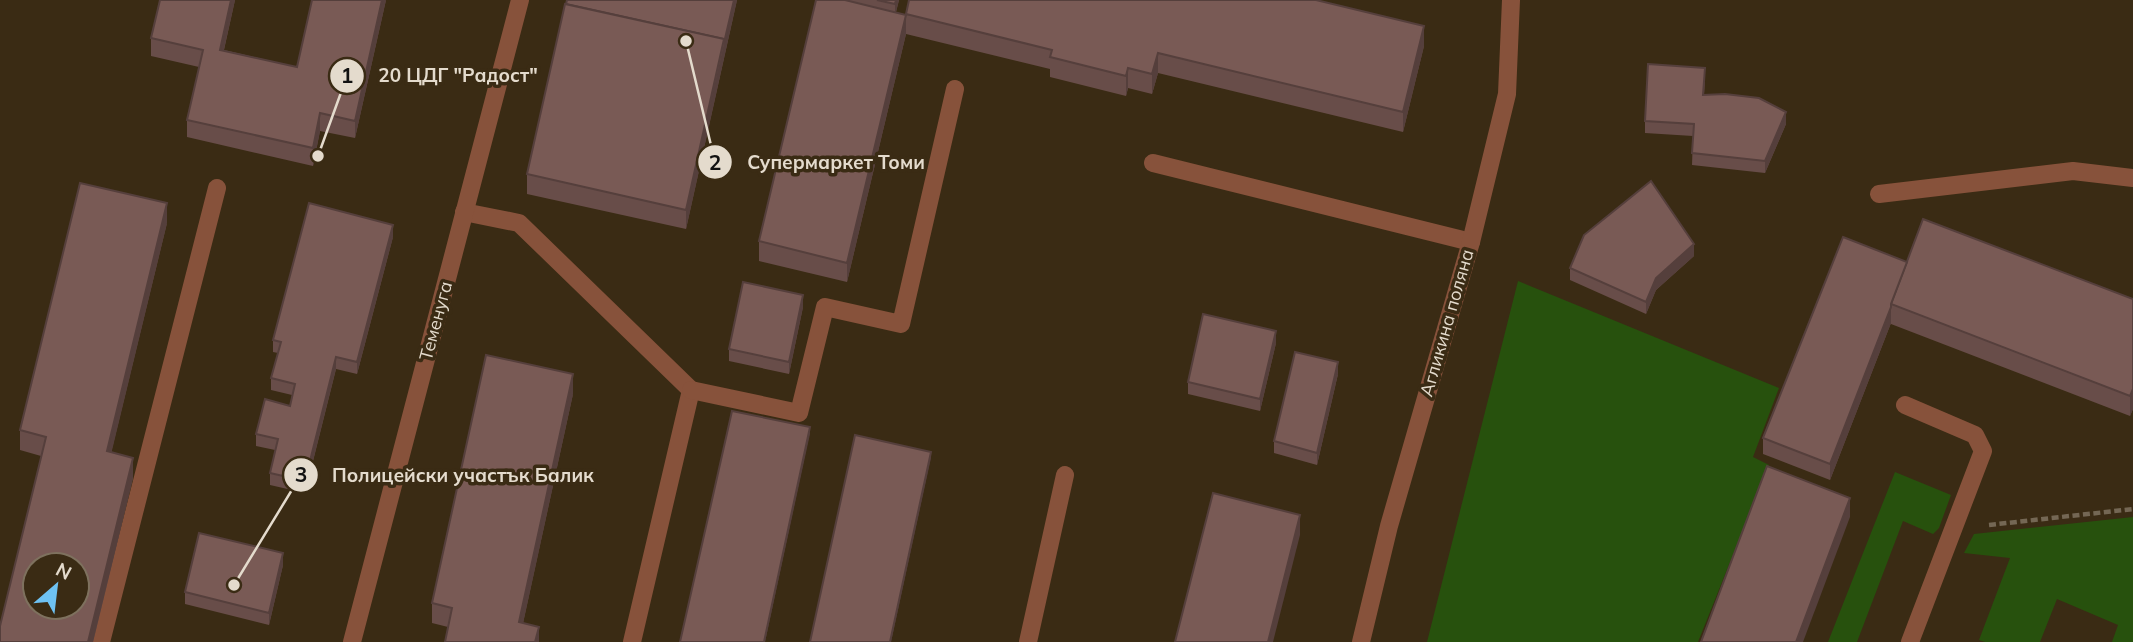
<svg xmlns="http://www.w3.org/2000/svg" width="2133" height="642" viewBox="0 0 2133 642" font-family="Mulish,sans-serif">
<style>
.grass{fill:#27510d}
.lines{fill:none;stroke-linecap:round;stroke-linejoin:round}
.path{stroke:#746754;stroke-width:4.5;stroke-dasharray:7 3.5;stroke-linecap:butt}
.minor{stroke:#87523b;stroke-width:18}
.wall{fill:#684d49}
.shaded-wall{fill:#553f3c}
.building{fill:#795a55;stroke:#553f3c;stroke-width:2;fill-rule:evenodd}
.labels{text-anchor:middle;stroke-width:7;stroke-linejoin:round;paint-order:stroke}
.street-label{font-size:18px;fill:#e4dbcd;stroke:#3a2b14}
.leader{fill:none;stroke:#e4dbcd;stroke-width:2.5}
.callout-dot{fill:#e4dbcd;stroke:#3a2b14;stroke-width:2.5}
.mark-label{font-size:21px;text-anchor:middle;font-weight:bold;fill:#111}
.callout-label{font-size:19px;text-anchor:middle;font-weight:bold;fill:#e4dbcd;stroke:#3a2b14;stroke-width:7;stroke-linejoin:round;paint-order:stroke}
</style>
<rect width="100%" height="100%" fill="#3a2b14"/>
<g class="grass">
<polygon points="1518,281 1779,388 1753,457 1769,465 1698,642 1427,642"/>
<polygon points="1895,472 1951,495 1939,528 1933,534 1903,521 1857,642 1828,642"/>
<polygon points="2133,517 2133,642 2112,642 2118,625 2057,599 2040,642 1985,642 1979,640 2010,558 1964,553 1974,534"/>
</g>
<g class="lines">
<polyline class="path" points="1989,525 2133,509"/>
<g class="minor">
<polyline points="1153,163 1471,242"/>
<polyline points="1879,194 2073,171 2133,178"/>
<polyline points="464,212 519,223 691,390 632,642"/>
<polyline points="691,390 799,413 825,307 901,324 955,89"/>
<polyline points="1905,405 1975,435 1983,451 1910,642"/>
<polyline points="101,642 217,188"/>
<polyline points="352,642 520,0"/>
<polyline points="1028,642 1065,475"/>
<polyline points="1361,642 1389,526 1471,242 1507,94 1511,0"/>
</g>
</g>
<g class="wall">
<polygon points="160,0 235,0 224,50 297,67 386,0 355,138 320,131 313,166 187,137 187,120 199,67 151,56 151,38"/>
<polygon points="567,0 737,0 686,229 527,194 527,174"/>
<polygon points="816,0 899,0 896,12 906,15 1424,46 1403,132 1158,73 1152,94 1128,88 1126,96 1050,77 1050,69 906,34 847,282 759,261 759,241"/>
<polygon points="1705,80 1704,95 1786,124 1765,173 1692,165 1693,136 1645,133 1645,121"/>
<polygon points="167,223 111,453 133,478 93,642 0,642 41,456 20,450 20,430"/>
<polygon points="393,237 357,374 336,369 305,493 270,485 270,473 275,450 256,446 256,434 290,406 292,395 271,390 271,378 278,353 273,352 273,340"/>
<polygon points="1694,256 1656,290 1646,314 1570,280 1570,268"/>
<polygon points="1907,262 2133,299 2133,409 2130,416 1891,324 1891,323 1830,480 1763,454 1763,438"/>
<polygon points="803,307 789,374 729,361 729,349"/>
<polygon points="1276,343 1260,411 1188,394 1188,382"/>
<polygon points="1338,374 1317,465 1274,453 1274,441"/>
<polygon points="573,394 523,623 539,642 448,627 432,623 432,603"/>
<polygon points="283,565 269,625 185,604 185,592"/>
</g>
<g class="shaded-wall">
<polygon points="231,0 235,0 220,67 220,50"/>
<polygon points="382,0 386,0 355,138 355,121"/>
<polygon points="734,0 737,0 686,229 686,210"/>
<polygon points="896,0 899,0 895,16 895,4"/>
<polygon points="906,15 906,34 847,282 847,263"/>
<polygon points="1424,26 1424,46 1403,132 1403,112"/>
<polygon points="1158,53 1158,73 1152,94 1152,74"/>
<polygon points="1128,68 1128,88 1126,96 1126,76"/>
<polygon points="1786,112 1786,124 1765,173 1765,161"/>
<polygon points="320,113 320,131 313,166 313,148"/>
<polygon points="167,203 167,223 107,471 107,451"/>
<polygon points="393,225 393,237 357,374 357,362"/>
<polygon points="1694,244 1694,256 1656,290 1646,314 1646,302 1656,278"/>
<polygon points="803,295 803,307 789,374 789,362"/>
<polygon points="1891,307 1891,323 1830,480 1830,464"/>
<polygon points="1276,331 1276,343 1260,411 1260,399"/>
<polygon points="336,357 336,369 305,493 305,481"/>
<polygon points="1338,362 1338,374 1317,465 1317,453"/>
<polygon points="573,374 573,394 519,642 519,622"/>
<polygon points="2133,389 2133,409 2130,416 2130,396"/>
<polygon points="810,427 810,434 765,642 764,642"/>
<polygon points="931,452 931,458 891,642 890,642"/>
<polygon points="133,458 133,478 93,642 88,642"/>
<polygon points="1850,498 1850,517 1803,642 1796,642"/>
<polygon points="1300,515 1300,535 1273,642 1268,642"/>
<polygon points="283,553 283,565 269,625 269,613"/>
<polygon points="539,627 539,642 535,642"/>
</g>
<g class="building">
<polygon points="160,0 231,0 220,50 297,67 312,0 382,0 355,121 320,113 313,148 187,120 203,50 151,38"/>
<polygon points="567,0 734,0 724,43 724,39 566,4"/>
<polygon points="816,0 845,0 906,15 847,263 759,241"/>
<polygon points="877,0 896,0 895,4"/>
<polygon points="909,0 1316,0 1424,26 1403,112 1158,53 1152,74 1128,68 1126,76 1050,57 1052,50 906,14"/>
<polygon points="565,4 724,39 686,210 527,174"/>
<polygon points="1648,64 1705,68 1703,95 1725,94 1759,98 1786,112 1765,161 1692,153 1694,124 1645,121"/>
<polygon points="1651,181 1694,244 1656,278 1646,302 1570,268 1584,235"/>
<path d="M80,183L167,203L107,451L133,458L88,642H0V626L46,437L20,430ZM35,565H77V607H35Z"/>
<polygon points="309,203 393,225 357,362 336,357 305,481 270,473 278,439 256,434 265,399 290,406 295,384 271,378 281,342 273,340"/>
<polygon points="1923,219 2133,299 2133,389 2130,396 1891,304"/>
<polygon points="1843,237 1907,262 1891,304 1891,307 1830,464 1763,438"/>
<polygon points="743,282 803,295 789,362 729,349"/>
<polygon points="1203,314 1276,331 1260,399 1188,382"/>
<polygon points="1295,352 1338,362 1317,453 1274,441"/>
<polygon points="486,355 573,374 519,622 539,627 535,642 445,642 452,608 432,603"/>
<polygon points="732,411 810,427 764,642 680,642"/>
<polygon points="855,435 931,452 890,642 810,642"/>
<polygon points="1767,466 1850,498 1796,642 1701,642"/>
<polygon points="1213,493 1300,515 1268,642 1175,642"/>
<polygon points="199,533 283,553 269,613 185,592"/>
</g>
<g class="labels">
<g class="street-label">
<text transform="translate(436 321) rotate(-75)" y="6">Теменуга</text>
<text transform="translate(1447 323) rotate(-74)" y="6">Агликина поляна</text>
</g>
</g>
<path class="leader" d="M318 156L347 76M686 41L715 162M234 585L301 475"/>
<g class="callout-dot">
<circle cx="318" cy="156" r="7"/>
<circle cx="686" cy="41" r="7"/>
<circle cx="234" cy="585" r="7"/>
<circle cx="347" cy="76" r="18"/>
<circle cx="715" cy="162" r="18"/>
<circle cx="301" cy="475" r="18"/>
</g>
<g class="mark-label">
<text x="347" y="83">1</text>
<text x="715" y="170">2</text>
<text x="301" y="482">3</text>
</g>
<g class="callout-label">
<text x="458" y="82">20 ЦДГ "Радост"</text>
<text x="836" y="169">Супермаркет Томи</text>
<text x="463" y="482">Полицейски участък Балик</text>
</g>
<g transform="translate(56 586) rotate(28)"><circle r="33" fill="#3a2b14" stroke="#7e715e" stroke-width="2"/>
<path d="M0-5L12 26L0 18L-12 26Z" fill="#6ec2f3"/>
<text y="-10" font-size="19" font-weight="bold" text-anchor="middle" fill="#e4dbcd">N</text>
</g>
</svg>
